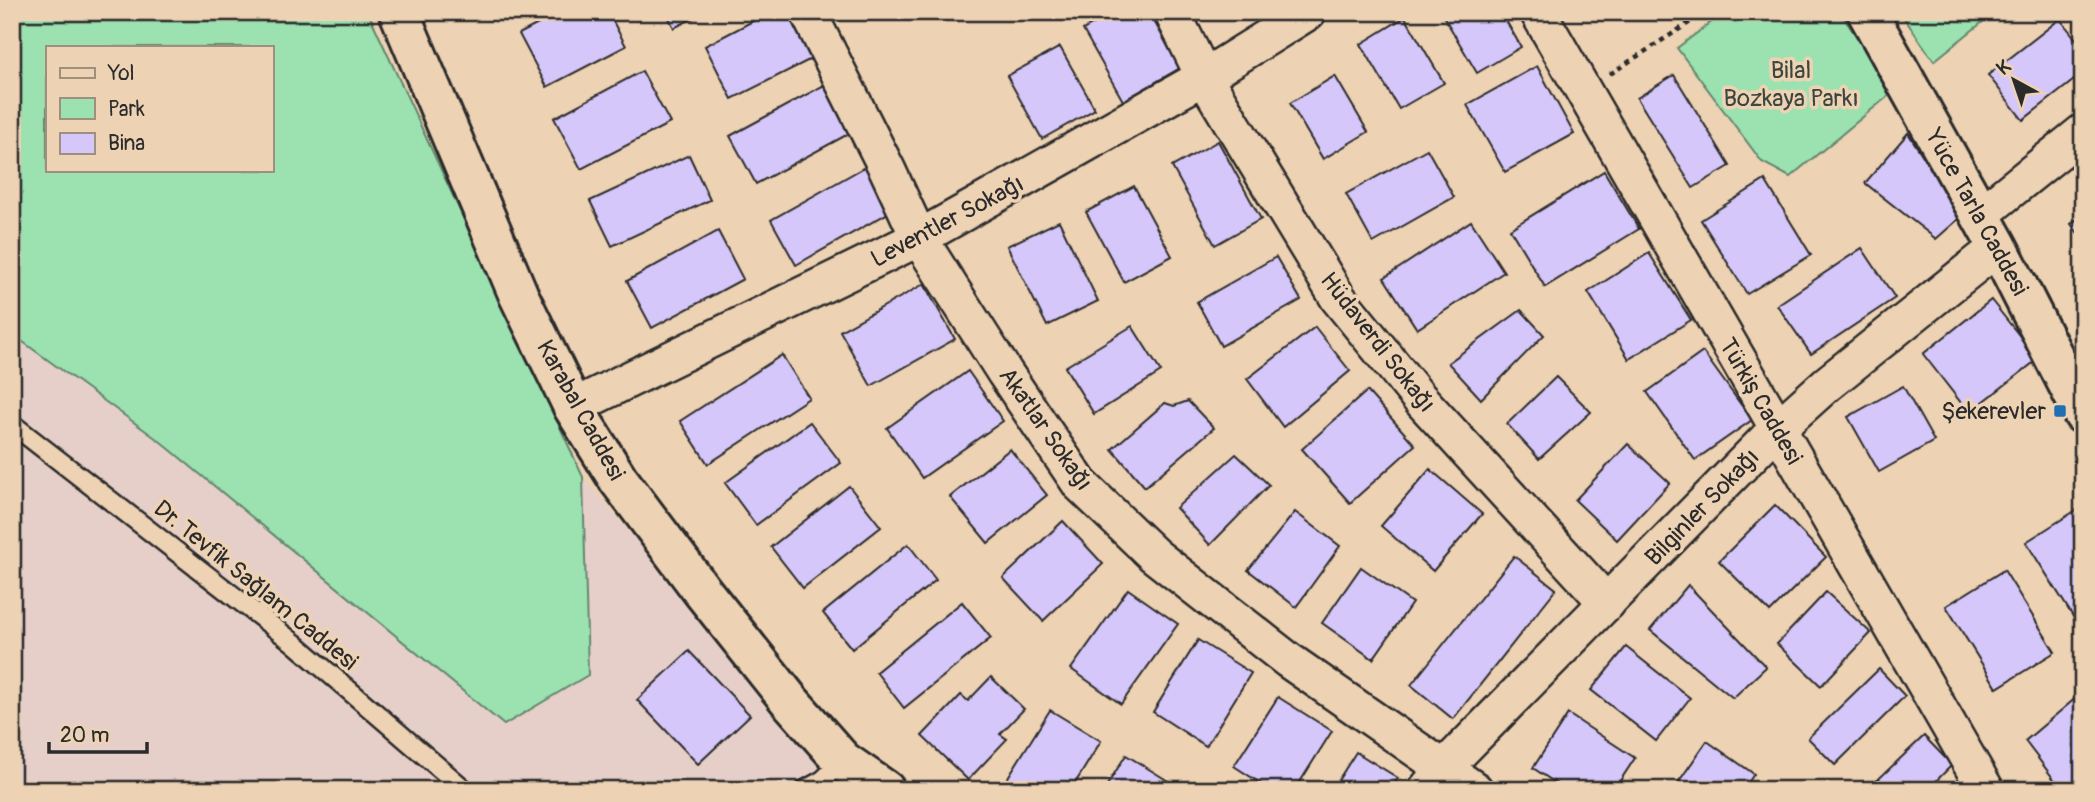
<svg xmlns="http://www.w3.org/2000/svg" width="2095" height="802" viewBox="0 0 2095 802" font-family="Pangolin,sans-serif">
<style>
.built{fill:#e6cfc9}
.green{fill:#9be2b0;stroke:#63866e;stroke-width:2;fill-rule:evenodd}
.building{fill:#d5c7f9;stroke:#2b2b2b;stroke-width:2}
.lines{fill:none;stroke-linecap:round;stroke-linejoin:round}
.lane-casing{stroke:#2b2b2b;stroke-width:23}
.street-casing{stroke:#2b2b2b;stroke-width:40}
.secondary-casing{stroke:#2b2b2b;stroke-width:44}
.path{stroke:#2b2b2b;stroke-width:4.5;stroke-dasharray:5 5;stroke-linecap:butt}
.lane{stroke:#edd2b4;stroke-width:18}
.street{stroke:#edd2b4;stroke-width:35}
.secondary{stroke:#edd2b4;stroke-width:38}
.poi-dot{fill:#1f6fb2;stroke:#edd2b4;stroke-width:2.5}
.labels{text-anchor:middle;stroke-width:7;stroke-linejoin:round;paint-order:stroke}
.park-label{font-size:24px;fill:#3c463f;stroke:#edd2b4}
.street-label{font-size:24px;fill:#2b2b2b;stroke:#edd2b4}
.poi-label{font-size:24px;fill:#2b2b2b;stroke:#edd2b4;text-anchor:end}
</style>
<rect width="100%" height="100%" fill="#edd2b4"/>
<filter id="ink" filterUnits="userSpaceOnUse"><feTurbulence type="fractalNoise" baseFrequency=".0143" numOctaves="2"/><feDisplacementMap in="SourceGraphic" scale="14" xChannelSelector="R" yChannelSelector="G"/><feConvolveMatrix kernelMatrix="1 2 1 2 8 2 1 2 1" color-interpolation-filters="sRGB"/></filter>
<g filter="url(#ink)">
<polygon class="built" points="12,334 161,442 588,675 583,477 770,699 862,790 12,790"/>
<g class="green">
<path d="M12,12H368L583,477L588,675L504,725L161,442L12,334ZM47,47H271V170H47Z"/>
<polygon points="1725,12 1840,12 1893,92 1790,177 1762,162 1677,48"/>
<polygon points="1900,12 1995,12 1934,61"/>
</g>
<g class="building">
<polygon points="561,12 608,12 626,46 547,87 519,34"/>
<polygon points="666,12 705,12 674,28"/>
<polygon points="770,12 797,12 819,55 732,99 705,46"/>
<polygon points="1115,12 1149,12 1180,68 1123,101 1083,30"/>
<polygon points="1441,12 1501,12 1521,47 1477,73"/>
<polygon points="1405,17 1444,83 1399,109 1361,44"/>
<polygon points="2060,19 2083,48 2083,73 2023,120 1988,75"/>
<polygon points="1060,47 1095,109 1042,139 1007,76"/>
<polygon points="1537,66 1574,134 1505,172 1467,105"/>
<polygon points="642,71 670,123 581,169 554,118"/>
<polygon points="1674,75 1730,166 1693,188 1637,98"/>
<polygon points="1335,76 1368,132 1323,159 1290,103"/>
<polygon points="826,84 852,132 756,184 730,136"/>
<polygon points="1908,133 1962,216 1936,239 1865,183"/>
<polygon points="1218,141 1261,219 1215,245 1172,167"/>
<polygon points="1427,149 1454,197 1373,243 1346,194"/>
<polygon points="689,155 710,200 612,246 590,201"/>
<polygon points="870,164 895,209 796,265 771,220"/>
<polygon points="1604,171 1639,229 1545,287 1510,229"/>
<polygon points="1765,180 1811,255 1747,294 1701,220"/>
<polygon points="1134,186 1172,256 1124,282 1086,212"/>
<polygon points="2083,214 2083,240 2071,224"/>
<polygon points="1059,221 1098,301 1047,326 1007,246"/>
<polygon points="1471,221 1504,272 1417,329 1384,278"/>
<polygon points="718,231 743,279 652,328 627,281"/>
<polygon points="1862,248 1895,298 1811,354 1777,305"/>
<polygon points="1649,253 1691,320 1629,359 1588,292"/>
<polygon points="1276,257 1301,300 1221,346 1197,302"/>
<polygon points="924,284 955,339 871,386 840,331"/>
<polygon points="1991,300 2038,359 1969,413 1923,354"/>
<polygon points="1521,310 1544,335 1481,399 1448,363"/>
<polygon points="1132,326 1161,372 1094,414 1065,367"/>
<polygon points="1315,327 1350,371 1283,427 1247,379"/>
<polygon points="1703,352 1752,420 1695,460 1647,392"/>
<polygon points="782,355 809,398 708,464 680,421"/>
<polygon points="968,371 1003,421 922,478 887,428"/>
<polygon points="1556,377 1591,412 1539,459 1507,424"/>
<polygon points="1903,386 1934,441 1879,472 1848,417"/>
<polygon points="1367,391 1415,445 1350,503 1302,449"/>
<polygon points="1188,401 1214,428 1145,487 1112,449 1165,403 1174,406"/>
<polygon points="810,422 841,463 756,525 725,483"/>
<polygon points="1628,444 1670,483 1617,540 1575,500"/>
<polygon points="1010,449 1047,495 988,543 950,497"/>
<polygon points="1236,454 1269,485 1210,545 1176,508"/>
<polygon points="1430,469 1482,514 1433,571 1381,526"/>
<polygon points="849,486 881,527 803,588 771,547"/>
<polygon points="1775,505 1826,557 1770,612 1719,561"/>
<polygon points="2078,509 2083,516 2083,612 2074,618 2026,542"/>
<polygon points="1295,512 1340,546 1296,607 1248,570"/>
<polygon points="1063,521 1103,564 1043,621 1003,578"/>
<polygon points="908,544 936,580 852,649 823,613"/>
<polygon points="1514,556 1556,589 1453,719 1411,685"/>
<polygon points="1361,567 1412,603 1373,659 1322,623"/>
<polygon points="2004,570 2055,652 1997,688 1946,606"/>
<polygon points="1688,585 1766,667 1733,698 1650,630"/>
<polygon points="1128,589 1178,624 1121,704 1071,669"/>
<polygon points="1826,592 1871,633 1821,686 1777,644"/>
<polygon points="962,602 991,638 904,708 876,672"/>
<polygon points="1198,640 1251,673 1206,746 1153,712"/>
<polygon points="1626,647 1690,698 1656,741 1591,690"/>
<polygon points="689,651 750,715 698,764 637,700"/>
<polygon points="1879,669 1905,696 1835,765 1808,738"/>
<polygon points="991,677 1024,709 1000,734 1007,739 968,780 922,736 961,695 968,701"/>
<polygon points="1278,697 1332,731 1295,790 1271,790 1234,766"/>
<polygon points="2077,697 2083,705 2083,790 2062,790 2025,741"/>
<polygon points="1050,710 1101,741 1071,790 1000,790"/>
<polygon points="1568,714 1635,758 1614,790 1566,790 1533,768"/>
<polygon points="1924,736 1952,765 1927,790 1867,790"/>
<polygon points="1707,741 1754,774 1743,790 1673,790"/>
<polygon points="1356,752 1398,778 1390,790 1332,790"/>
<polygon points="1126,755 1178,787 1176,790 1104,790"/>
</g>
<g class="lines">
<g class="lane-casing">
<g id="lane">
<polyline points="12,424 294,643 465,790"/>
<polyline points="805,790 823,780 843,761"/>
</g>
</g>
<g class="street-casing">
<g id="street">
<polyline points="808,12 887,169 919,238 1005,373 1080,484 1154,555 1288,660 1475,790"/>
<polyline points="1172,12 1204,77 1338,298 1420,399 1607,603"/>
<polyline points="1538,12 1986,790"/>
<polyline points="1980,215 2083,132"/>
<polyline points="573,407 919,238 1204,77 1308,12"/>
<polyline points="1426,790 1443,769 1777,429 1827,384 1998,247"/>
</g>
</g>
<g class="secondary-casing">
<g id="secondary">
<polyline points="399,12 519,296 573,407 618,479 703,592 789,700 843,761 885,790"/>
<polyline points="1867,12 1998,247 2083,414"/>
</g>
</g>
<polyline class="path" points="1610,74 1706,12"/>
<use href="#lane" class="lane"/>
<use href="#street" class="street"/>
<use href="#secondary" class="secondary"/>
</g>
</g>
<rect class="poi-dot" x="2053" y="404" width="14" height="14" rx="3.5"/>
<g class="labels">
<g class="park-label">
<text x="1791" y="78">Bilal<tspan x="1791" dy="28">Bozkaya Parkı</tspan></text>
</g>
<g class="street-label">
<text transform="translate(1977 212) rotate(61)" y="8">Yüce Tarla Caddesi</text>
<text transform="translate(947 221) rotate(-28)" y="8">Leventler Sokağı</text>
<text transform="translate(1378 342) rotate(52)" y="8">Hüdaverdi Sokağı</text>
<text transform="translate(1761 401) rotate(60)" y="8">Türkiş Caddesi</text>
<text transform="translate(581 410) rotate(61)" y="8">Karabal Caddesi</text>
<text transform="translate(1046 429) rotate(55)" y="8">Akatlar Sokağı</text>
<text transform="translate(1702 507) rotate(-46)" y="8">Bilginler Sokağı</text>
<text transform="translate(256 585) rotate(39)" y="8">Dr. Tevfik Sağlam Caddesi</text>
</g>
<g class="poi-label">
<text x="2046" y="419">Şekerevler</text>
</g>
</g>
<rect width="2095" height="802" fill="none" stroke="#edd2b4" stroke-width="42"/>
<rect x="21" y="21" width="2053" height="760" fill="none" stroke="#2b2b2b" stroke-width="2.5" filter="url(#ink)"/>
<rect x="46" y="46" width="228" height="126" fill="#edd2b4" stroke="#9f8f7d" stroke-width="2"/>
<rect x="60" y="68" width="35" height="10" fill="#edd2b4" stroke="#9f8f7d" stroke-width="2"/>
<text x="108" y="80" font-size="21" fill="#2b2b2b">Yol</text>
<rect x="60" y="98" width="35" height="21" fill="#9be2b0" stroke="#9f8f7d" stroke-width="2"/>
<text x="108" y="116" font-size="21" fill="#2b2b2b">Park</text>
<rect x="60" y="133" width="35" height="21" fill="#d5c7f9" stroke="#9f8f7d" stroke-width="2"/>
<text x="108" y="150" font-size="21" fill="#2b2b2b">Bina</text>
<g transform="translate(2014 80) rotate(320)" stroke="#edd2b4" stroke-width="5" paint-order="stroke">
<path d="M0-5L12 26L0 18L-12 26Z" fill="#2b2b2b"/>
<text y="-10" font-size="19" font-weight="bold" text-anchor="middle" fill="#2b2b2b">K</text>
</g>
<path d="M49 742v10h98v-10" fill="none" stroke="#2b2b2b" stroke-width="3.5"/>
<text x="60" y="742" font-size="21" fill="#2b2b2b" stroke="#edd2b4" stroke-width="5" paint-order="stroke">20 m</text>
</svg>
